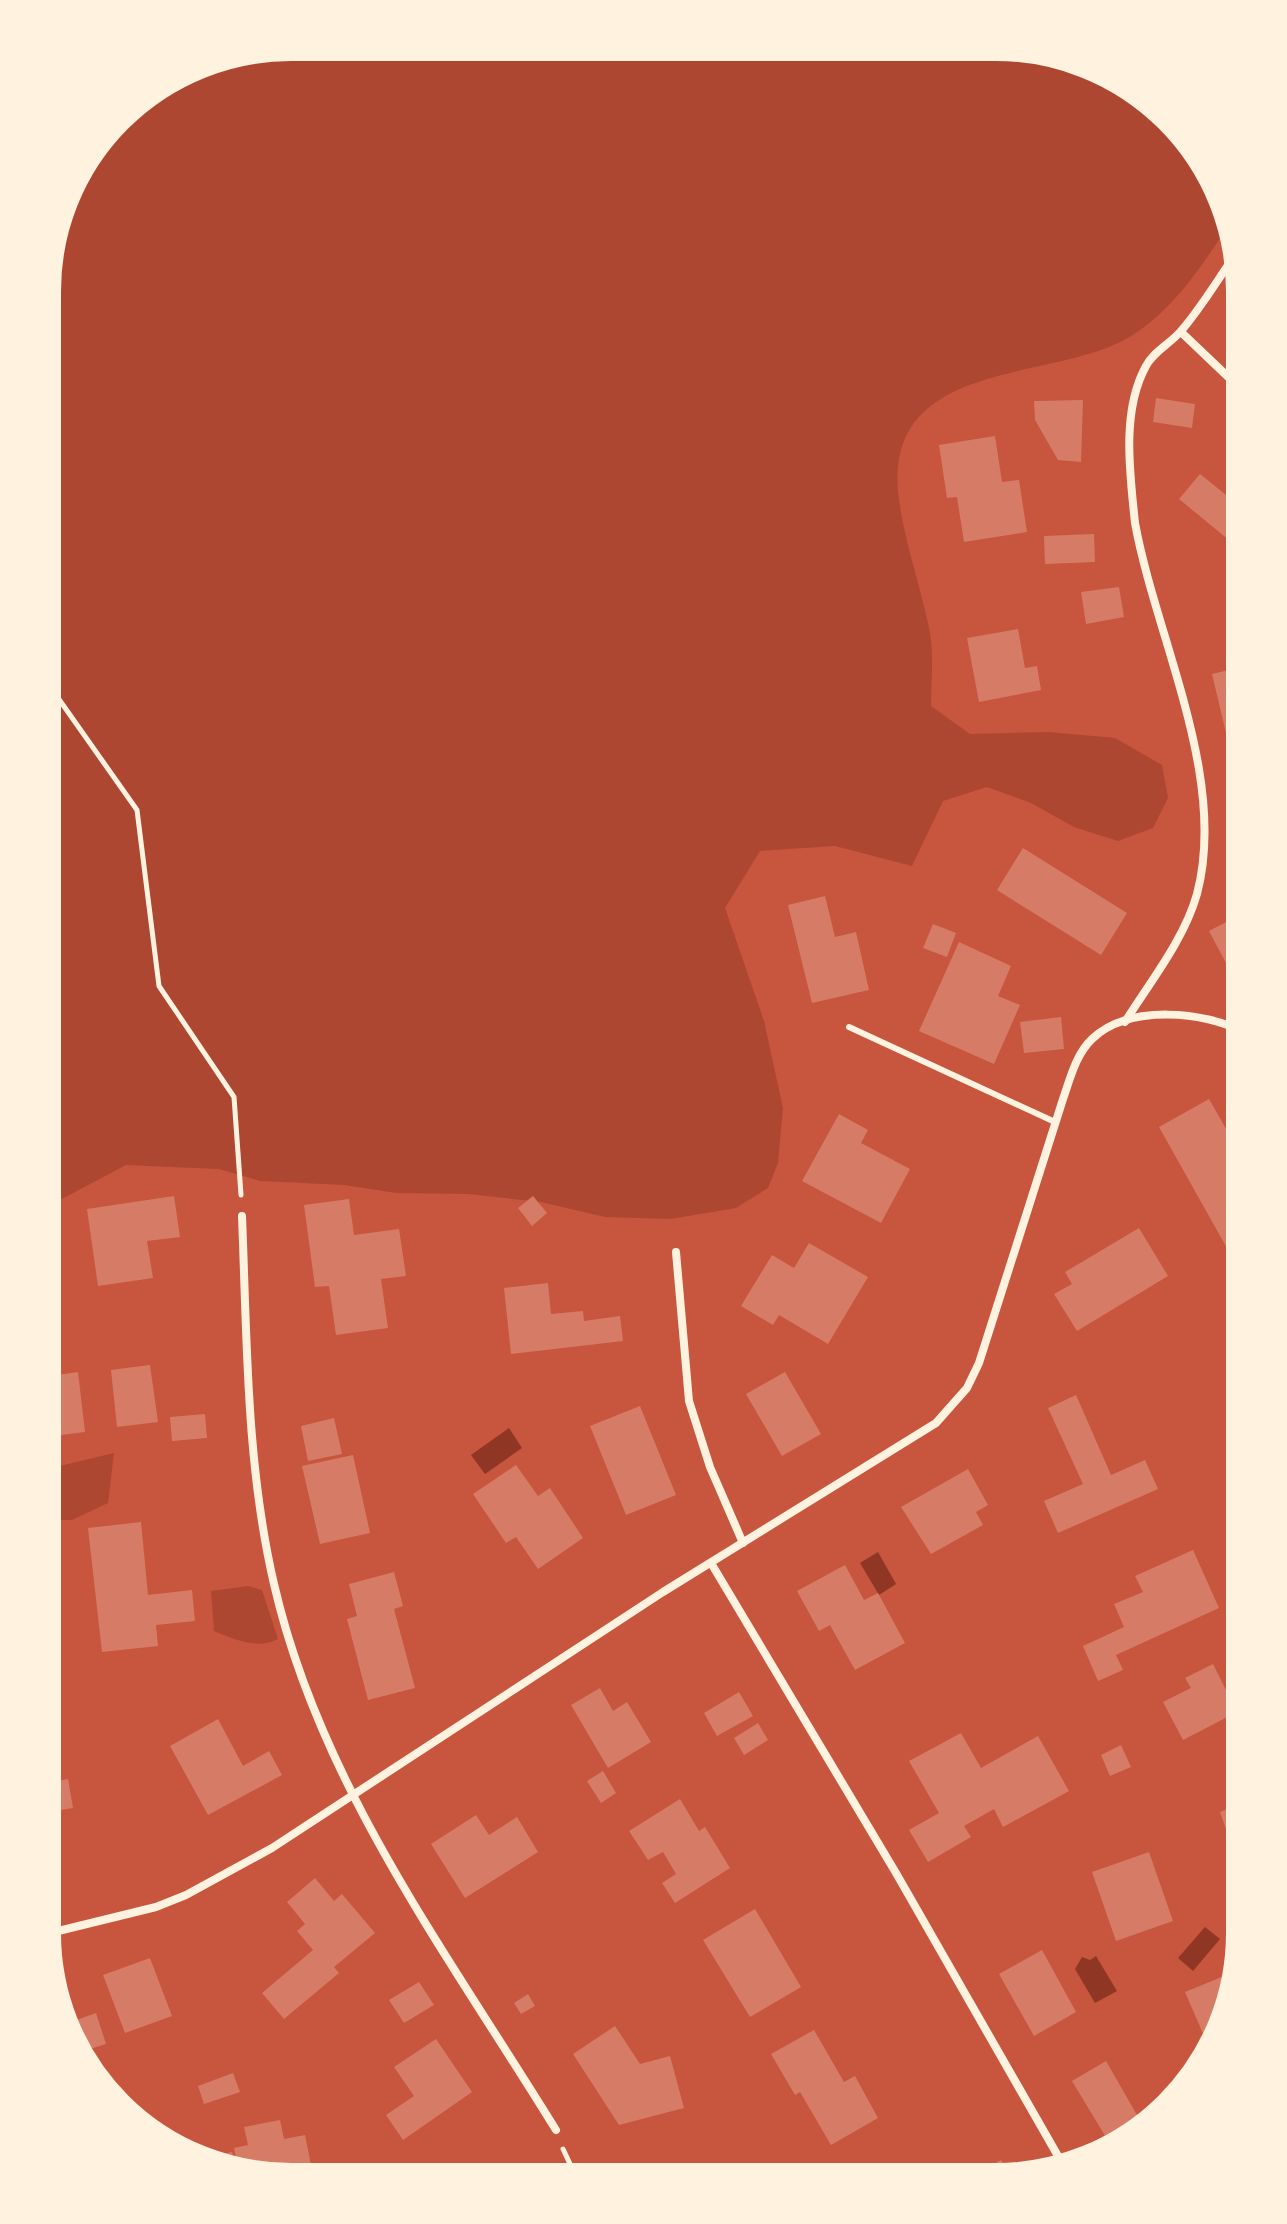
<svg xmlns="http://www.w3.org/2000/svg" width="1287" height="2224" viewBox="0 0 1287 2224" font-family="'Libre Baskerville',serif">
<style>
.green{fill:#ae4732}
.water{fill:#8f3625}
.building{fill:#d67c66}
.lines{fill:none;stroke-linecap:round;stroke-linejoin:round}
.path{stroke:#fff3e0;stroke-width:5}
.service{stroke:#fff3e0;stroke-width:6}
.minor{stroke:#fff3e0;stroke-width:8}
.rim{fill:none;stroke:#fff3e0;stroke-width:10}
</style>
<rect width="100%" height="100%" fill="#c8553d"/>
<g class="green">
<path d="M291,42L1044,47L1160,103L1232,211L1233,219C1203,263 1177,307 1131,336C1061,380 909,359 898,467C893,511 922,587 930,633C934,656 931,683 931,706L970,734L1048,732L1115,738L1162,765L1168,798L1153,828L1118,841L1074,827L1031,803L987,787L943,801L912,866L835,846L760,851L725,908L764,1021L783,1108L778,1163L768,1188L736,1208L670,1219L605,1217L541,1202L468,1194L396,1193L344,1185L260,1181L219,1169L126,1165L43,1209L44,259L68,180L126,104L196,61Z"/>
<polygon points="114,1453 108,1503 72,1520 43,1520 43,1466 47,1469"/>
<path d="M248,1586L262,1590L278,1639C259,1650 233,1639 214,1631L211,1591Z"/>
</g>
<g class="water">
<polygon points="509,1428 522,1448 485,1474 471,1455"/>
<polygon points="878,1552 896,1584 879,1595 860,1563"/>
<polygon points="1205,1927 1220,1939 1193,1971 1178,1958"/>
<polygon points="1096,1956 1117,1991 1095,2003 1075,1969 1082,1957 1090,1960"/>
</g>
<g class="building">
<polygon points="1156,398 1195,404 1192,428 1153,422"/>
<polygon points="1083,400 1081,462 1058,460 1035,420 1034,401"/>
<polygon points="995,436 1002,482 1019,480 1027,532 964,542 957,497 947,498 939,445"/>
<polygon points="1200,474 1241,507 1245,502 1245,545 1241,550 1179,499"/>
<polygon points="1094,534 1095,562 1045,564 1044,536"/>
<polygon points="1119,587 1124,617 1086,624 1081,592"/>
<polygon points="1018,629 1025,668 1037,666 1041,690 979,702 967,638"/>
<polygon points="1245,666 1245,773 1236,775 1212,674"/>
<polygon points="1023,848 1127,913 1101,955 997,890"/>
<polygon points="825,896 835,937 856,932 869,990 812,1003 788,905"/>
<polygon points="1245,912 1245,991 1242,993 1209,931"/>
<polygon points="933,924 956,933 947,957 923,948"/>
<polygon points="959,942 1011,966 998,996 1020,1005 994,1064 919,1031"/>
<polygon points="1061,1017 1064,1049 1024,1053 1020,1022"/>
<polygon points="1209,1099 1245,1162 1245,1241 1228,1250 1159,1127"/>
<polygon points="839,1114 868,1130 861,1143 910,1169 881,1223 802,1181"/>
<polygon points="174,1196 180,1237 147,1241 153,1278 98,1286 87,1209"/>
<polygon points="533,1196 547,1213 532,1226 518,1208"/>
<polygon points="349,1199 354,1235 399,1229 406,1276 381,1279 388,1328 336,1335 329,1286 315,1287 304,1205"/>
<polygon points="1139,1228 1168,1276 1077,1331 1054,1294 1072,1284 1065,1272"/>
<polygon points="809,1243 868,1277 828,1344 779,1315 773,1325 741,1306 772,1255 794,1268"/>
<polygon points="548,1283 551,1314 583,1311 584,1321 620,1316 623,1341 511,1354 504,1288"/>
<polygon points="150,1365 158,1422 117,1427 111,1370"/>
<polygon points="78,1372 85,1432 46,1437 43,1377"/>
<polygon points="785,1372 821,1434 782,1456 746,1394"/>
<polygon points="1076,1395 1111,1475 1145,1460 1158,1489 1058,1533 1044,1501 1083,1484 1048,1408"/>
<polygon points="640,1406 676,1495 626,1515 590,1426"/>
<polygon points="205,1414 207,1438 172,1441 170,1417"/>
<polygon points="334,1418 342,1454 308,1461 301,1426"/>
<polygon points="353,1455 370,1533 320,1544 302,1466"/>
<polygon points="516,1465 538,1496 550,1488 583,1538 538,1569 516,1537 506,1543 473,1494"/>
<polygon points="968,1469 988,1505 976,1512 983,1525 931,1554 901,1507"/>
<polygon points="141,1522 148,1595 192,1590 195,1621 156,1625 158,1646 102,1652 88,1528"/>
<polygon points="1193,1550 1219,1608 1116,1655 1123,1670 1098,1681 1083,1646 1124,1627 1114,1604 1143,1592 1135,1576"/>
<polygon points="845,1565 864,1600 878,1593 905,1643 855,1670 830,1625 819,1631 797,1591"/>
<polygon points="394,1572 403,1606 394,1609 415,1688 368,1700 347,1619 357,1616 349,1584"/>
<polygon points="1213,1664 1237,1712 1183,1740 1163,1702 1191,1688 1185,1678"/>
<polygon points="600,1688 613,1711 627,1702 651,1742 608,1768 571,1705"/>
<polygon points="739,1692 753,1716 717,1736 704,1713"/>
<polygon points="218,1719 243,1766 269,1751 282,1775 208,1815 170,1746"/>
<polygon points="758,1723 768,1740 744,1755 734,1738"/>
<polygon points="49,1729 58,1781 68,1779 73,1808 42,1813 42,1730"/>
<polygon points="961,1733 981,1768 1038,1736 1069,1791 1003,1827 994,1809 964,1826 971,1837 928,1862 909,1830 939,1813 909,1761"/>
<polygon points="1121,1745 1131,1767 1110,1776 1101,1755"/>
<polygon points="603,1771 616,1793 601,1803 587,1781"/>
<polygon points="680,1799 699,1831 705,1827 730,1868 675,1903 662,1883 676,1874 663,1852 648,1860 629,1831"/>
<polygon points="1244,1803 1244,1871 1241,1872 1220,1812"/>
<polygon points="476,1815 489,1835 517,1817 538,1852 465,1898 431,1844"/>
<polygon points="1149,1852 1173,1921 1116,1941 1092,1872"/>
<polygon points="315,1878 334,1901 342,1894 375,1933 334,1967 339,1973 284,2019 262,1993 313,1950 297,1931 305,1924 287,1902"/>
<polygon points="755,1909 801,1987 750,2017 703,1940"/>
<polygon points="1042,1950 1076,2012 1034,2036 999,1974"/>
<polygon points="150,1958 172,2016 125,2033 103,1975"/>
<polygon points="1239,1970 1232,2013 1211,2052 1185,1992"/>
<polygon points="419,1982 434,2005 404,2023 389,2000"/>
<polygon points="528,1994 535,2006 521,2014 514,2003"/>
<polygon points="96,2013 106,2044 80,2052 71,2022"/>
<polygon points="615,2026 640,2064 670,2056 684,2108 619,2125 573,2054"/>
<polygon points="814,2030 844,2082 855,2076 878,2118 831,2145 800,2092 795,2095 771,2054"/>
<polygon points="436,2039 472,2092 403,2140 386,2115 414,2096 394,2067"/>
<polygon points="1106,2061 1137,2115 1163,2099 1169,2109 1147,2131 1113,2149 1072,2081"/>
<polygon points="233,2073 240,2092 204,2104 198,2086"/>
<polygon points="280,2120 284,2139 305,2135 314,2180 258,2180 239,2172 234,2148 248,2145 244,2127"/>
<polygon points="232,2152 236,2171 214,2162 213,2156"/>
<polygon points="1001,2160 1010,2178 974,2182 971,2176"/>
</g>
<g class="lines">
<g class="path">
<polyline points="44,678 137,810 159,986 234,1097 241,1195"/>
<polyline points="563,2149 578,2181"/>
</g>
<polyline class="service" points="849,1027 1055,1122"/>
<g class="minor">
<polyline points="1181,332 1245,393"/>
<path d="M1125,1022C1150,982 1184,940 1197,894C1228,777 1156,638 1135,523C1130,474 1121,411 1146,366C1153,352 1171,343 1181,331C1202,307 1219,277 1238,251"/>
<path d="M242,1216C247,1338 246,1464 274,1584C320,1785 449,1956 556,2130"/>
<polyline points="676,1252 689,1401 710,1467 743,1543"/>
<polyline points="711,1563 896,1873 1066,2170"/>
<path d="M42,1935L156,1907L186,1895L272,1848L663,1592L936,1423L967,1388L979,1363L1063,1099C1070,1079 1076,1054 1092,1039C1129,1004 1205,1011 1245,1033"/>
</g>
</g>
<path d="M0 0H1287V2224H0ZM291 56H996A235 235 0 0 1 1231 291V1933A235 235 0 0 1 996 2168H291A235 235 0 0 1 56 1933V291A235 235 0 0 1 291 56Z" fill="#fff3e0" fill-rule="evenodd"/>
<path class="rim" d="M291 56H996A235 235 0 0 1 1231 291V1933A235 235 0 0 1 996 2168H291A235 235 0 0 1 56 1933V291A235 235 0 0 1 291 56Z"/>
</svg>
